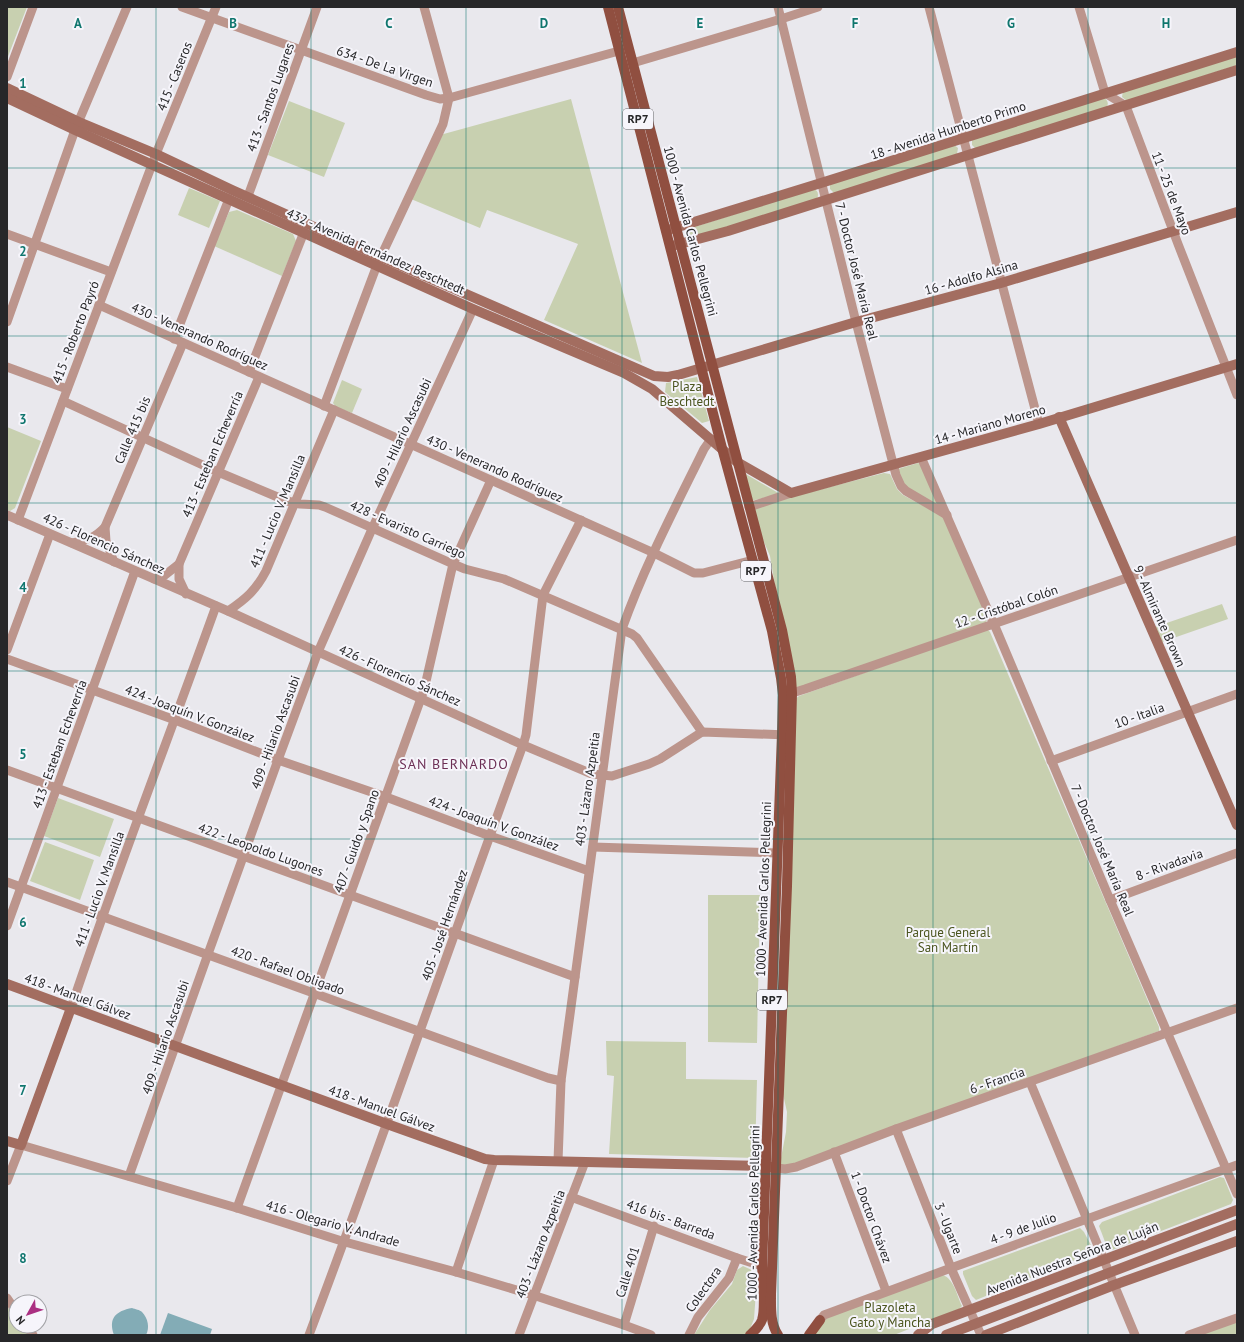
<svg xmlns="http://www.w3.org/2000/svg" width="1244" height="1342" viewBox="0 0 1244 1342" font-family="'PT Sans',sans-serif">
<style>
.green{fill:#c8d0b0}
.water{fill:#83acb6}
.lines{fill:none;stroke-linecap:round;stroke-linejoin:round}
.street{stroke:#bc958c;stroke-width:9}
.secondary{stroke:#a36d60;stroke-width:10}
.primary{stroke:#904f40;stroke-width:10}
.grid{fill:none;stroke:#0f766e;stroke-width:1;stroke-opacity:0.55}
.labels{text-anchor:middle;stroke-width:4;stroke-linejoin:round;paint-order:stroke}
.shield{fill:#f6f5fb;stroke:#656568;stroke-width:1}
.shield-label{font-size:12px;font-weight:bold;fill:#272729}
.street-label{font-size:13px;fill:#272729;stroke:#f6f5fb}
.park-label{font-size:13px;fill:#4b551f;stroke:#f6f5fb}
.neighbourhood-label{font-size:14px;letter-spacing:1px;fill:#6c2f55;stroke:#f6f5fb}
.grid-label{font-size:13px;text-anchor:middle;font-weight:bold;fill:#0f766e;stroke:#f6f5fb;stroke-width:4;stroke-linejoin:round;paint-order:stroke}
</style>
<rect width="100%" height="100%" fill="#e9e8ed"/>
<g class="green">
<polygon points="7,7 27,7 7,59"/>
<polygon points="1237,54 1237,65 1127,101 1122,97 1123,91"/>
<path d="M1103,97C1107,100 1109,102 1107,107L976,149L972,145V139Z"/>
<polygon points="571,99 642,363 544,320 578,244 487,210 480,228 411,199 440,135"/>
<polygon points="289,101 345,123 324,177 268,155"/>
<polygon points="953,144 958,148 957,154 834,193 830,189 830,184"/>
<polygon points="189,188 220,201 209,228 178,215"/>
<path d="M814,189C818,191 819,194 817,199L692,239L687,238L685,235V230Z"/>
<polygon points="237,210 293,234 296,241 282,276 214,246 229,212"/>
<polygon points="697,377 709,421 702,423 665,392 666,383"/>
<polygon points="342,380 362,389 352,413 336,407 333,403"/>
<polygon points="7,427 41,441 15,508 10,511 7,510"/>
<polygon points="918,463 920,464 938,505 904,487 898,469"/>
<polygon points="744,473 780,494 751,501"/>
<polygon points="884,473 890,474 897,489 903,495 940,515 945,519 988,617 985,624 802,688 796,687 774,580 770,556 760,533 753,515 756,507 764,504"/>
<polygon points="1222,604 1228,619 1162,642 1155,627"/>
<polygon points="985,630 988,630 990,632 1159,1027 1159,1031 784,1168 780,1163 786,1132 787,1112 783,1094 795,699 799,696"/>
<polygon points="58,798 114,819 100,857 44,836"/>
<polygon points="45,842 94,860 80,900 30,881"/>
<polygon points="708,895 760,895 757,1043 708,1042"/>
<polygon points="606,1041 686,1042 686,1079 757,1080 755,1158 609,1154 614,1076 607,1075"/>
<polygon points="1220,1177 1224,1178 1233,1200 1231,1204 1112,1250 1107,1247 1099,1226 1102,1222"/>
<polygon points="1080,1228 1084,1232 1093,1249 1090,1254 976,1300 972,1296 963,1274 963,1271"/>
<polygon points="743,1266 754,1271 757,1277 754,1319 750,1329 744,1335 694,1335 710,1310 732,1284 737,1270"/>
<path d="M943,1275C954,1279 957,1296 962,1306L959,1309L894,1335H813L827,1316Z"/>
<polygon points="7,1306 16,1318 16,1326 23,1326 30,1335 7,1335"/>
<polygon points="1237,1322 1237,1335 1196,1335"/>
</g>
<g class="water">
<path d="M132,1308C135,1309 140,1310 142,1312C148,1318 150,1328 146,1335H114C108,1318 116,1311 132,1308Z"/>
<polygon points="168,1313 212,1329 210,1335 160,1335"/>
</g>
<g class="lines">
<g class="street">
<polyline points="182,7 426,95 440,99 449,98 626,49"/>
<polyline points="778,7 856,322 896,475 901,486 906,491 947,515"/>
<path d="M929,7C966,146 1001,285 1039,424"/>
<polyline points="1079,7 1105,93 1126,106 1178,244 1237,395"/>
<polyline points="626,65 781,19 818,7"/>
<polyline points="7,77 33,7"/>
<polyline points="248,196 317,7"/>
<polyline points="7,234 111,272"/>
<polyline points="99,305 654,553 694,573 703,573 753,560"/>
<polyline points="7,322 75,130 127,7"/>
<polyline points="174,339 229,199"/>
<polyline points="7,367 67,389"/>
<polyline points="249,372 304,232"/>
<polyline points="63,401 218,472 287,501 300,504 319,505 325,507 453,564 465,569 504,579 632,634 637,638 702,732"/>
<polyline points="324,406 377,265 443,124 449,98 424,7"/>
<polyline points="921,457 997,631 1110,900 1237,1194"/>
<polyline points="749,507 791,493"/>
<polyline points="7,515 228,611 523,745 592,774 612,776 649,764 660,759 702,732 788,735"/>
<polyline points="18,520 156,154 216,7"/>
<polyline points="105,527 106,541 114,562"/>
<path d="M72,543C87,540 95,538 105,527L183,343"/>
<polyline points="179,564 179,579 186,594"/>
<polyline points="154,579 165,575 179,564 259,377"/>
<path d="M228,611C246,599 256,590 266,571L334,410"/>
<polyline points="7,650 50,534"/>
<polyline points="7,659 175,720 278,760 386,797 490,836 589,871"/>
<polyline points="786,695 805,689 1237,540"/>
<polyline points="1051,761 1237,694"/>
<polyline points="7,770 575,977"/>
<polyline points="593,847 777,853"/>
<polyline points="7,882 548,1078 561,1081"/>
<polyline points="1110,900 1237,853"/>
<polyline points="7,926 135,571"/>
<path d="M71,1008C116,873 168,740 216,606"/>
<polyline points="1030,1082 1135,1335"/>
<polyline points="896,1129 951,1268 981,1335"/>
<polyline points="834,1152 886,1291"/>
<path d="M558,1161L561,1081L622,629C644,567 675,508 704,449L711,439"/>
<polyline points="777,1168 785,1169 796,1167 896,1129 1237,1008"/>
<polyline points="129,1176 208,954 278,760 318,652 372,529 473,309"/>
<polyline points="7,1181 21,1145 237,1208 345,1242 456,1272 533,1295 624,1325 651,1335"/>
<polyline points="571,1197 737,1258 762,1266"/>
<polyline points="237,1208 424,690 453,564 491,480"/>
<polyline points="456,1272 494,1160"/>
<polyline points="7,1298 16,1311"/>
<polyline points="820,1320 824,1315 951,1268 1237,1165"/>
<polyline points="624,1325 654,1226"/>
<polyline points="27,1326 33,1335"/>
<path d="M309,1335C383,1139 451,941 523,745L526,735L543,595L581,520"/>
<polyline points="519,1335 585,1162"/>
<polyline points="689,1335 698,1317 729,1278 737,1258"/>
<polyline points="1189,1335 1237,1318"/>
</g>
<g class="secondary">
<polyline points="7,88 79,122 156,154 232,190 381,257 654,376 668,377 678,375 856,322 1001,283 1237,212"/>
<polyline points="7,98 75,130 473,309 624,373 652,389 737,462 791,493 1039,424 1237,364"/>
<polyline points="668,230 821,183 1237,52"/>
<polyline points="672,246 728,231 1237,70"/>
<polyline points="1059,417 1237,825"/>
<polyline points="7,984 387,1124 485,1159 494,1160 766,1166 775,1168"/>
<polyline points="7,1141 21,1145 71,1008"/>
<polyline points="918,1335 932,1324 1237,1210"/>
<polyline points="946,1335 1237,1224"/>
<polyline points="986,1335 1114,1285 1237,1241"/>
</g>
<g class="primary">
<path d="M608,7L722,448L772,631L781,678L783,695L782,734L762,1266C763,1281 766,1307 762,1320C760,1326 754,1331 750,1335"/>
<path d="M618,7L782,630L791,677L792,693L787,886L771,1294C771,1308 770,1323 778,1335"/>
<polyline points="809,1335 820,1320"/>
</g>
</g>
<path class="grid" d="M156,7V1335M311,7V1335M466,7V1335M622,7V1335M778,7V1335M933,7V1335M1088,7V1335M7,168H1237M7,336H1237M7,503H1237M7,671H1237M7,839H1237M7,1006H1237M7,1174H1237"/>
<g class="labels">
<g class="shield">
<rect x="623" y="109" width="30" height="20" rx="3"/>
<rect x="741" y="561" width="30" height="20" rx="3"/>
<rect x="757" y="990" width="30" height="20" rx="3"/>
</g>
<g class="shield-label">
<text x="638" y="123">RP7</text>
<text x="756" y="575">RP7</text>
<text x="772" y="1004">RP7</text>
</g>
<g class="street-label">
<text transform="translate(385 66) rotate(19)" y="5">634 - De La Virgen</text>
<text transform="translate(174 76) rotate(-68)" y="5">415 - Caseros</text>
<text transform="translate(270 97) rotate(-70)" y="5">413 - Santos Lugares</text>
<text transform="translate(948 130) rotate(-18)" y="5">18 - Avenida Humberto Primo</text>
<text transform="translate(1172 193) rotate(69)" y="5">11 - 25 de Mayo</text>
<text transform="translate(691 231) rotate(75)" y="5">1000 - Avenida Carlos Pellegrini</text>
<text transform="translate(376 251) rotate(24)" y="5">432 - Avenida Fernández Beschtedt</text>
<text transform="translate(857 271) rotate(76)" y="5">7 - Doctor José María Real</text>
<text transform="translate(971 277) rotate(-16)" y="5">16 - Adolfo Alsina</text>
<text transform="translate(75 332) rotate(-69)" y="5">415 - Roberto Payró</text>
<text transform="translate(200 336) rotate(24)" y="5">430 - Venerando Rodríguez</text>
<text transform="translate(990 424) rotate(-16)" y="5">14 - Mariano Moreno</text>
<text transform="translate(132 430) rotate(-67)" y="5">Calle 415 bis</text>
<text transform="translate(402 433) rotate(-65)" y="5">409 - Hilario Ascasubi</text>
<text transform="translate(212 454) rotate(-67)" y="5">413 - Esteban Echeverría</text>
<text transform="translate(495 468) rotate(24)" y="5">430 - Venerando Rodríguez</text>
<text transform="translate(277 511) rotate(-67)" y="5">411 - Lucio V. Mansilla</text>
<text transform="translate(408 529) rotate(24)" y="5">428 - Evaristo Carriego</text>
<text transform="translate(104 543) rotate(24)" y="5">426 - Florencio Sánchez</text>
<text transform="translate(1006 606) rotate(-19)" y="5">12 - Cristóbal Colón</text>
<text transform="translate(1160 616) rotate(66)" y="5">9 - Almirante Brown</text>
<text transform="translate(400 675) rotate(24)" y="5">426 - Florencio Sánchez</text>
<text transform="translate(190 713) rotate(21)" y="5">424 - Joaquín V. González</text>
<text transform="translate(1139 715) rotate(-20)" y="5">10 - Italia</text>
<text transform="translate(275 732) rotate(-70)" y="5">409 - Hilario Ascasubi</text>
<text transform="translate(59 744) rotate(-70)" y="5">413 - Esteban Echeverría</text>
<text transform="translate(587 789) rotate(-82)" y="5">403 - Lázaro Azpeitia</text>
<text transform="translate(494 823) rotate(20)" y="5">424 - Joaquín V. González</text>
<text transform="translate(356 841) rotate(-70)" y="5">407 - Guido y Spano</text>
<text transform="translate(261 849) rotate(20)" y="5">422 - Leopoldo Lugones</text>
<text transform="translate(1103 850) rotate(67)" y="5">7 - Doctor José María Real</text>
<text transform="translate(1169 864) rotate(-20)" y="5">8 - Rivadavia</text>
<text transform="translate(99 889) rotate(-70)" y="5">411 - Lucio V. Mansilla</text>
<text transform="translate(763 889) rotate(-88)" y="5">1000 - Avenida Carlos Pellegrini</text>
<text transform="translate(444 925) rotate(-71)" y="5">405 - José Hernández</text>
<text transform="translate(288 970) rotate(20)" y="5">420 - Rafael Obligado</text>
<text transform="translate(78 996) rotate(20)" y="5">418 - Manuel Gálvez</text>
<text transform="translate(165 1037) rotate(-71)" y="5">409 - Hilario Ascasubi</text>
<text transform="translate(997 1080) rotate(-19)" y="5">6 - Francia</text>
<text transform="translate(382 1108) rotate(20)" y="5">418 - Manuel Gálvez</text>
<text transform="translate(753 1213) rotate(-89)" y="5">1000 - Avenida Carlos Pellegrini</text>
<text transform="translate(872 1217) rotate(70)" y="5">1 - Doctor Chávez</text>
<text transform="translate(671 1219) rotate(20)" y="5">416 bis - Barreda</text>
<text transform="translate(333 1223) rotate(16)" y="5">416 - Olegario V. Andrade</text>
<text transform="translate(949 1228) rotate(68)" y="5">3 - Ugarte</text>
<text transform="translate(1023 1228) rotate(-20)" y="5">4 - 9 de Julio</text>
<text transform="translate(540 1244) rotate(-69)" y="5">403 - Lázaro Azpeitia</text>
<text transform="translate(1072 1258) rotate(-21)" y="5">Avenida Nuestra Señora de Luján</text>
<text transform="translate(627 1272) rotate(-73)" y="5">Calle 401</text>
<text transform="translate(703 1289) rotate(-55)" y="5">Colectora</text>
</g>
<g class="park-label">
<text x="687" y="391">Plaza<tspan x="687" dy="15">Beschtedt</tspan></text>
<text x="948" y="937">Parque General<tspan x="948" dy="15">San Martín</tspan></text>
<text x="890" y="1312">Plazoleta<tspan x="890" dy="15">Gato y Mancha</tspan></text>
</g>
<g class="neighbourhood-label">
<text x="454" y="769">SAN BERNARDO</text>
</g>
</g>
<g class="grid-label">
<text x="78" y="28">A</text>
<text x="233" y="28">B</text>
<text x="389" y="28">C</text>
<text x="544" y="28">D</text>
<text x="700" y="28">E</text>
<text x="855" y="28">F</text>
<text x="1011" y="28">G</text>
<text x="1166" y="28">H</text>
<text x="23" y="88">1</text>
<text x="23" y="256">2</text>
<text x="23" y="424">3</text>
<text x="23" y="592">4</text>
<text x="23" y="759">5</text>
<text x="23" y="927">6</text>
<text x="23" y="1095">7</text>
<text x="23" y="1263">8</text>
</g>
<rect width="1244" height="1342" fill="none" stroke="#272729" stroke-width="16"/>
<g transform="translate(28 1314) rotate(230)"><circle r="19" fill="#f6f5fb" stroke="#a3a3a7"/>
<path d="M0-3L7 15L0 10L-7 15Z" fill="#aa2f82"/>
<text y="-6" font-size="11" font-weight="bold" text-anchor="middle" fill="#272729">N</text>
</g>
</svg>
